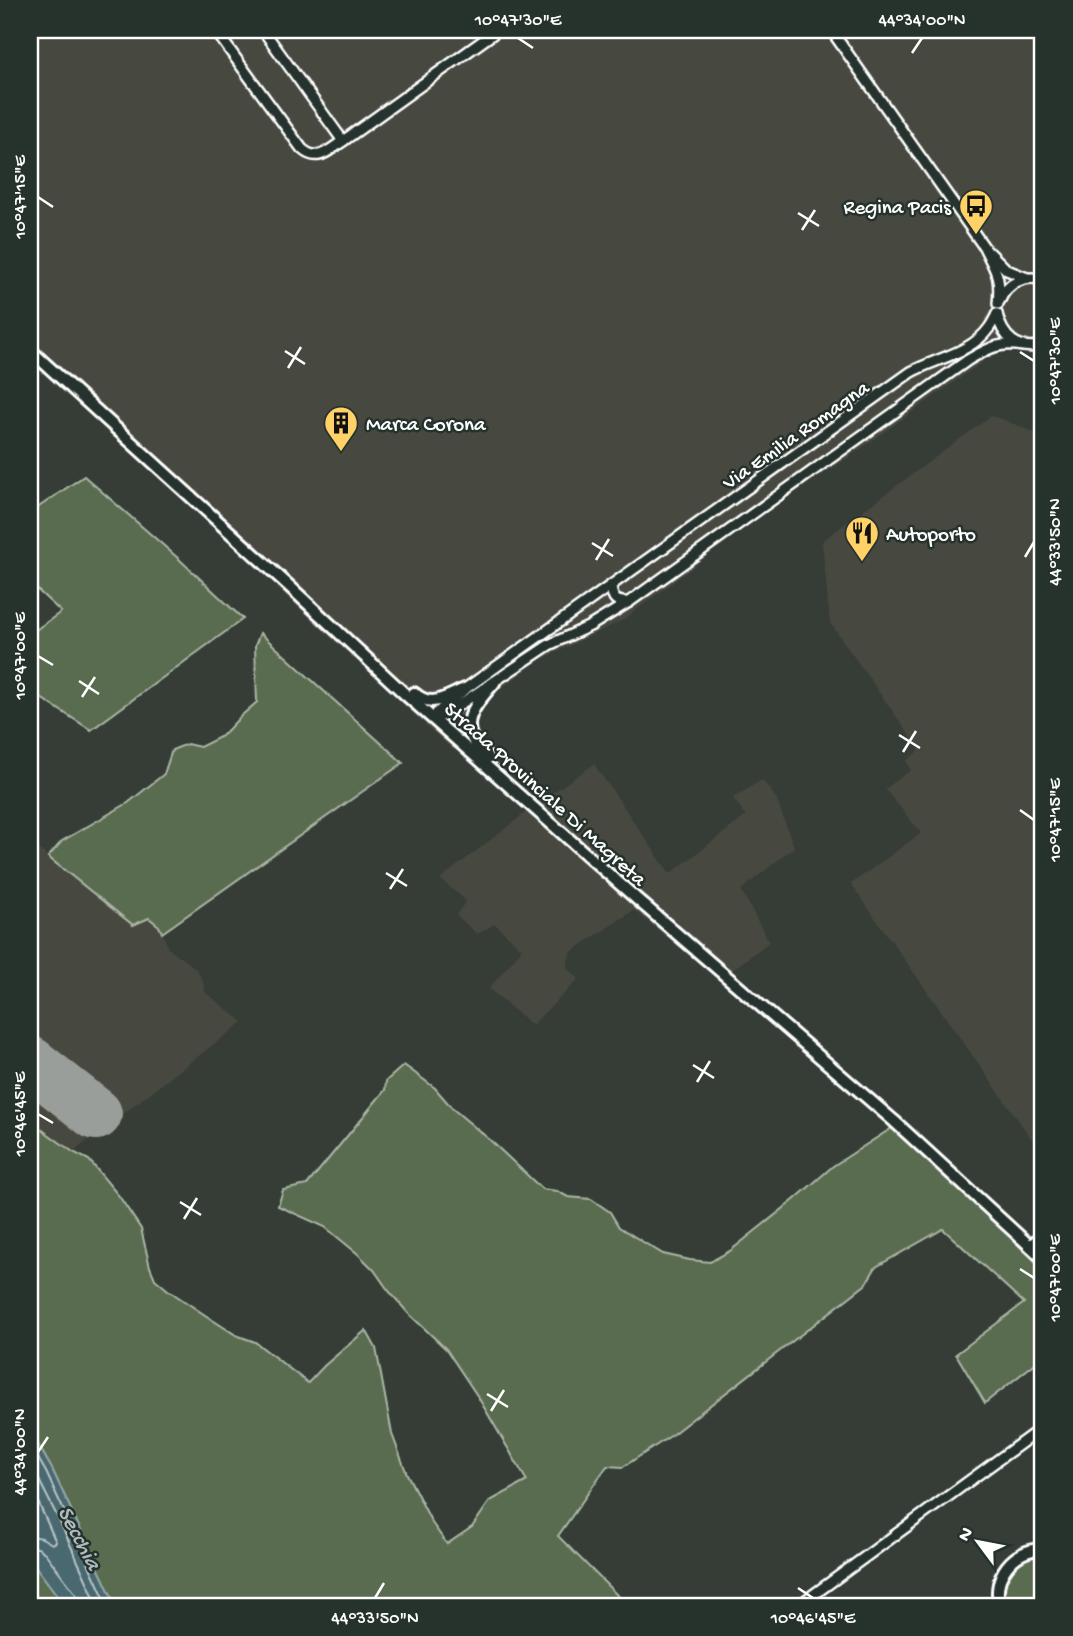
<svg xmlns="http://www.w3.org/2000/svg" width="1073" height="1636" viewBox="0 0 1073 1636" font-family="'Gochi Hand',sans-serif">
<style>
.built{fill:#474941}
.green{fill:#5a6c4f;stroke:#acb6a7;stroke-width:2}
.water{fill:#4a6870;stroke:#92a4a9;stroke-width:2}
.lines{fill:none;stroke-linecap:round;stroke-linejoin:round}
.shore{stroke:#b7c3c6;stroke-width:2}
.runway{stroke:#9a9e9a;stroke-width:52}
.minor-casing{stroke:#fff;stroke-width:14}
.major-casing{stroke:#fff;stroke-width:16}
.minor{stroke:#26332d;stroke-width:9}
.major{stroke:#26332d;stroke-width:10}
.ticks{fill:none;stroke:#fff;stroke-width:2.5}
.labels{text-anchor:middle;stroke-width:5;stroke-linejoin:round;paint-order:stroke}
.poi-label{font-size:21px;fill:#fff;stroke:#26332d;text-anchor:start}
.street-label{font-size:21px;fill:#fff;stroke:#26332d}
.water-label{font-size:23px;font-style:italic;fill:#aebbbf;stroke:#26332d}
.neatline{fill:none;stroke:#fff;stroke-width:2.5}
.ticks-label{font-size:18px;text-anchor:middle;fill:#fff}
</style>
<rect width="100%" height="100%" fill="#353d36"/>
<filter id="ink" filterUnits="userSpaceOnUse"><feTurbulence type="fractalNoise" baseFrequency=".0143" numOctaves="2"/><feDisplacementMap in="SourceGraphic" scale="14" xChannelSelector="R" yChannelSelector="G"/><feConvolveMatrix kernelMatrix="1 2 1 2 8 2 1 2 1" color-interpolation-filters="sRGB"/></filter>
<g filter="url(#ink)">
<g class="built">
<polygon points="30,30 1043,30 1043,353 1012,351 992,355 846,459 764,513 623,620 540,660 496,692 479,713 453,750 277,588 268,575 40,368 52,359 30,339"/>
<polygon points="991,416 999,418 1043,436 1043,1155 851,884 921,833 885,789 911,770 906,761 920,750 830,623 822,541"/>
<polygon points="594,764 670,874 746,816 733,798 762,780 776,798 794,847 741,890 769,942 719,980 634,910 570,953 567,967 579,979 532,1025 489,989 522,949 495,924 477,934 456,915 466,901 440,879 539,802"/>
<polygon points="30,841 48,857 160,926 168,948 185,960 197,970 203,981 205,992 243,1022 73,1152 30,1121"/>
</g>
<g class="green">
<polygon points="84,476 179,559 243,619 91,730 30,691 30,634 61,612 30,583 30,513"/>
<polygon points="260,633 403,763 162,933 159,926 149,918 133,925 48,857 62,841 128,803 164,774 172,750 187,744 200,747 222,736 241,716 257,702 255,646"/>
<polygon points="404,1065 435,1088 453,1109 490,1140 542,1189 557,1191 568,1197 591,1199 610,1212 619,1227 643,1242 663,1254 690,1260 710,1262 730,1251 794,1200 833,1166 892,1128 973,1200 1043,1269 1043,1357 985,1403 956,1354 1024,1303 943,1229 876,1267 865,1285 669,1437 623,1467 607,1466 558,1536 628,1606 116,1606 52,1469 33,1436 30,1425 30,1121 73,1152 89,1160 119,1196 141,1229 150,1267 155,1279 168,1290 211,1319 236,1335 255,1342 308,1383 325,1365 366,1330 376,1348 392,1434 407,1474 432,1523 447,1544 472,1527 490,1501 527,1481 478,1397 446,1349 408,1313 388,1290 374,1270 358,1254 325,1227 278,1206 283,1190 307,1185 385,1090 386,1081"/>
<path d="M1043,1553V1606H1006C995,1574 1014,1559 1043,1553Z"/>
<polygon points="30,1559 63,1603 63,1606 30,1606"/>
</g>
<polygon class="water" points="30,1425 33,1436 52,1469 116,1606 63,1606 63,1603 30,1559"/>
<g class="lines">
<g class="shore">
<polyline points="30,1444 46,1472 108,1606"/>
<polyline points="30,1462 60,1522 98,1606"/>
<polyline points="30,1484 56,1542 52,1544 42,1538 30,1536"/>
<polyline points="30,1547 38,1548 45,1553 76,1594 79,1606"/>
</g>
<polyline class="runway" points="30,1062 96,1114"/>
<g class="minor-casing">
<g id="minor">
<path d="M215,30L302,149C318,163 328,151 343,141L498,30"/>
<polyline points="263,30 343,141"/>
<path d="M831,30L984,247C996,272 1001,275 998,304"/>
<polyline points="990,253 1007,270 1027,278"/>
<path d="M1000,300C1007,283 1025,274 1043,280"/>
<path d="M997,314C1002,337 1018,352 1043,345"/>
<path d="M611,586C612,599 616,603 629,602"/>
<path d="M434,719L444,715L549,645L590,626L629,602L968,360C989,348 998,342 1023,346"/>
<path d="M434,719L437,713L465,689L911,372C937,358 971,353 989,328C992,324 995,318 997,314"/>
<polyline points="1030,1245 1043,1235"/>
<polyline points="798,1606 1043,1427"/>
</g>
</g>
<g class="major-casing">
<g id="major">
<polyline points="30,350 288,585 406,695 639,901 894,1121 1043,1258"/>
<path d="M414,693C432,709 445,697 465,689"/>
<path d="M488,758C455,728 470,711 494,683"/>
<path d="M1000,1606C991,1577 1013,1549 1043,1549"/>
</g>
</g>
<use href="#minor" class="minor"/>
<use href="#major" class="major"/>
</g>
</g>
<path class="ticks" d="M518,38L533,48M912,53L922,38M38,197L53,207M798,213L819,226M802,230L815,210M285,351L305,364M1020,352L1034,361M288,368L301,347M592,543L613,556M1025,557L1034,542M596,560L609,539M38,656L53,665M79,681L99,694M82,697L95,677M899,735L920,748M903,752L916,731M1020,810L1034,820M386,873L407,886M390,889L403,869M693,1065L714,1078M697,1082L710,1061M38,1114L53,1123M180,1202L201,1215M184,1219L197,1198M1020,1269L1034,1278M487,1394L508,1407M491,1411L504,1390M38,1452L48,1437M798,1588L813,1598M375,1598L384,1583"/>
<defs>
<g id="bus-pin" transform="scale(1.75)"><path d="M0 17L-7.5 6A9.5 9.5 0 1 1 7.5 6Z" fill="#ffd166" stroke="#26332d"/><path d="M-5-6H5V4H4V6H2V4H-2V6H-4V4H-5ZM-3.5-4V0h7V-4ZM-3.5 1.2v1.5H-2V1.2ZM2 1.2v1.5H3.5V1.2Z" fill="#111"/></g>
<g id="building-pin" transform="scale(1.75)"><path d="M0 17L-7.5 6A9.5 9.5 0 1 1 7.5 6Z" fill="#ffd166" stroke="#26332d"/><path d="M-4-6H4V6H1V3H-1V6H-4ZM-2.5-4.3h1.7v1.8h-1.7ZM.8-4.3h1.7v1.8H.8ZM-2.5-1h1.7V.8h-1.7ZM.8-1h1.7V.8H.8Z" fill="#111"/></g>
<g id="restaurant-pin" transform="scale(1.75)"><path d="M0 17L-7.5 6A9.5 9.5 0 1 1 7.5 6Z" fill="#ffd166" stroke="#26332d"/><path d="M-5-6h1v4h1v-4h1v4h1v-4h1v5L-1.5 .5V6h-2V.5L-5-1ZM5-6V6H3V1.5H1.5Q1.5-4 5-6Z" fill="#111"/></g>
</defs>
<g fill-rule="evenodd">
<use href="#bus-pin" x="976" y="206"/>
<use href="#building-pin" x="341" y="423"/>
<use href="#restaurant-pin" x="862" y="533"/>
</g>
<g class="labels">
<g class="poi-label">
<text x="951" y="213" text-anchor="end">Regina Pacis</text>
<text x="366" y="430">Marca Corona</text>
<text x="886" y="540">Autoporto</text>
</g>
<g class="street-label">
<text transform="translate(795 434) rotate(-35)" y="7">Via Emilia Romagna</text>
<text transform="translate(546 793) rotate(42)" y="7">Strada Provinciale Di Magreta</text>
</g>
<g class="water-label">
<text transform="translate(81 1537) rotate(62)" y="8">Secchia</text>
</g>
</g>
<rect width="1073" height="1636" fill="none" stroke="#26332d" stroke-width="77"/>
<g transform="translate(978 1542) rotate(302)" stroke="#26332d" stroke-width="5" paint-order="stroke">
<path d="M0-5L12 26L0 18L-12 26Z" fill="#ffffff"/>
<text y="-10" font-size="19" font-weight="bold" text-anchor="middle" fill="#ffffff">N</text>
</g>
<rect x="38" y="38" width="996" height="1560" class="neatline"/>
<g class="ticks-label">
<text x="518" y="25">10°47'30"E</text>
<text x="922" y="25">44°34'00"N</text>
<text transform="translate(19 197) rotate(-90)" y="6">10°47'15"E</text>
<text transform="translate(1054 361) rotate(-90)" y="6">10°47'30"E</text>
<text transform="translate(1054 542) rotate(-90)" y="6">44°33'50"N</text>
<text transform="translate(19 656) rotate(-90)" y="6">10°47'00"E</text>
<text transform="translate(1054 820) rotate(-90)" y="6">10°47'15"E</text>
<text transform="translate(19 1114) rotate(-90)" y="6">10°46'45"E</text>
<text transform="translate(1054 1278) rotate(-90)" y="6">10°47'00"E</text>
<text transform="translate(19 1452) rotate(-90)" y="6">44°34'00"N</text>
<text x="375" y="1623">44°33'50"N</text>
<text x="813" y="1623">10°46'45"E</text>
</g>
</svg>
